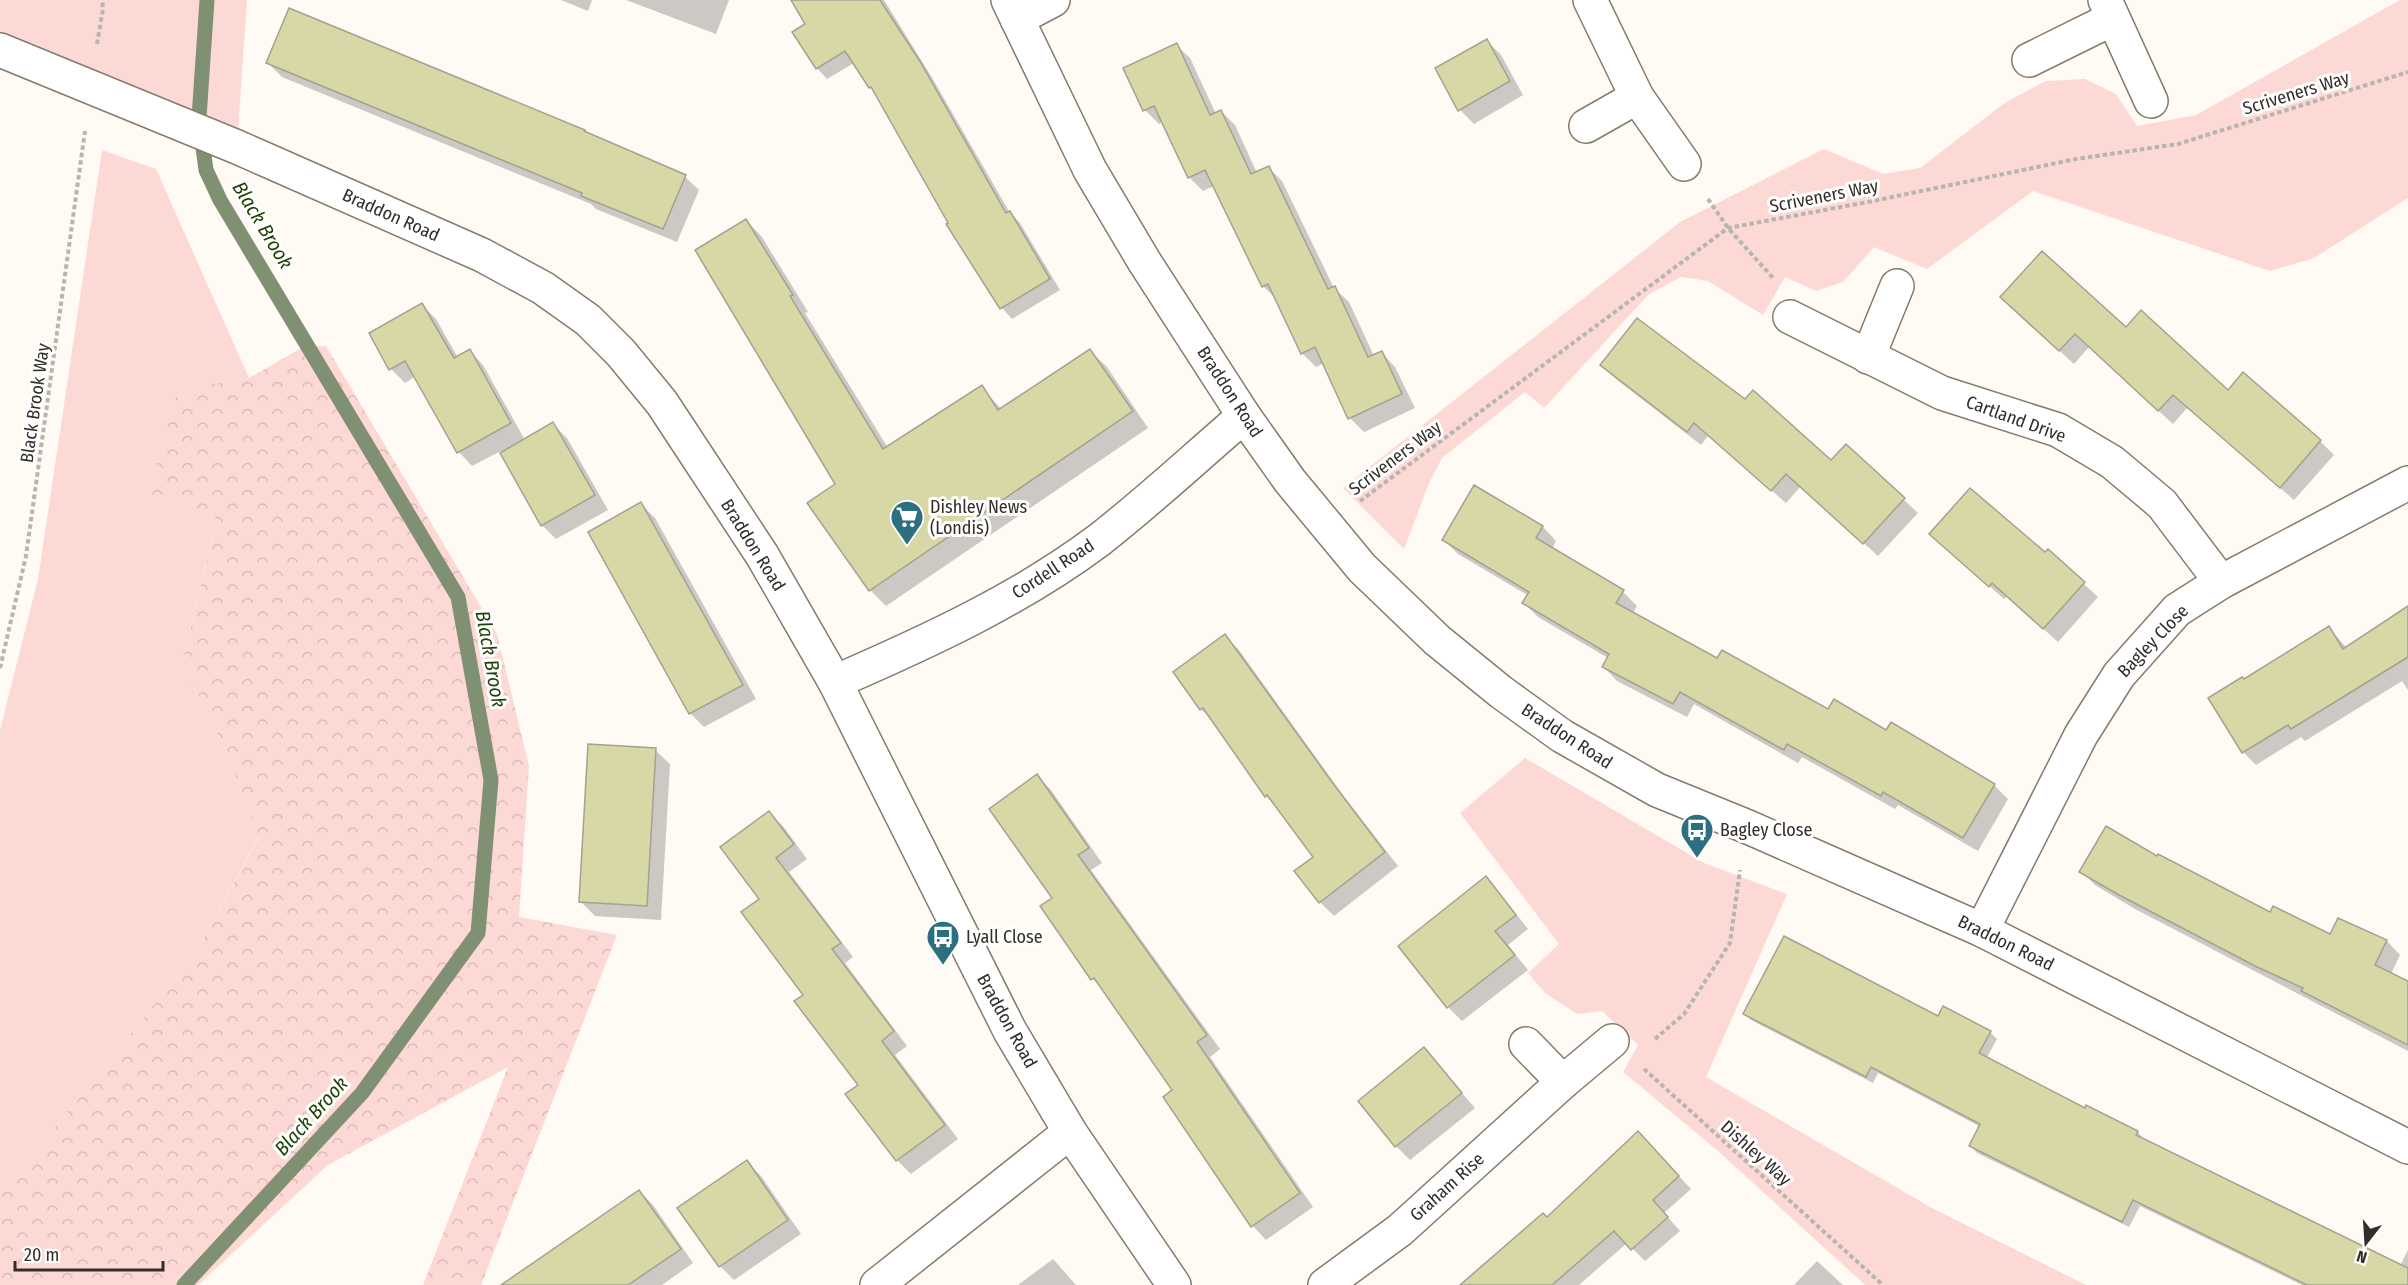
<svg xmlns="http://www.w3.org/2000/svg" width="2408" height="1285" viewBox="0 0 2408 1285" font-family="'Fira Sans Condensed',sans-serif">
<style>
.green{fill:#fdd9d6}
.forest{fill:url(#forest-crowns)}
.shadow{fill:#0003}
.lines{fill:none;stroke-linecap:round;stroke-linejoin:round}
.stream{stroke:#809173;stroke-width:15}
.building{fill:#d8d8a6;stroke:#a2a291;stroke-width:1.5}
.minor-casing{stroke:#847b6d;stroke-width:36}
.path{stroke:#b8b4ae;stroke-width:4;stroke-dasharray:4.5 3;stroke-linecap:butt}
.minor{stroke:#fff;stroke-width:33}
.labels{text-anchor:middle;stroke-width:6;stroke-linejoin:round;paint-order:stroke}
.street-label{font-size:18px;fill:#322e28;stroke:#fff}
.poi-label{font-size:18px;fill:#322e28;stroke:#fff;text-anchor:start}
.water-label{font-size:20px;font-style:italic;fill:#204204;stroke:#fff}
</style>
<defs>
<pattern id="forest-crowns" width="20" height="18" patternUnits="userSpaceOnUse" patternTransform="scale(1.5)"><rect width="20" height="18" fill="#fdd9d6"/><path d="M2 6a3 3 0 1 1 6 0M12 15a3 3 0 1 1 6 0" fill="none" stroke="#d9bbb8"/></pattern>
</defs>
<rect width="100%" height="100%" fill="#fffaf4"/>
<g class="green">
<polygon points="0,0 247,0 237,147 0,50"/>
<polygon points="2400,0 2408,0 2408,198 2314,258 2270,271 2033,191 1927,269 1874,247 1843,282 1816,291 1785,277 1763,315 1708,281 1681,277 1649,294 1544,408 1525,392 1442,458 1429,483 1404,549 1343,488 1680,222 1824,149 1883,174 1920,168 2006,102 2046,81 2085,79 2116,94 2137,126 2196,115"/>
<polygon points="102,150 156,169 249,378 178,391 217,519 182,663 226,750 259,836 196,953 0,1195 0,730 38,579"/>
<polygon points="1525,758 1704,863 1787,894 1706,1077 1932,1208 2086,1285 1865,1285 1718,1151 1623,1072 1638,1045 1602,1011 1577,1014 1545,993 1528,973 1559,944 1460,813"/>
</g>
<polygon class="forest" points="326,346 497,634 529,766 519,917 617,935 481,1285 423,1285 508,1067 328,1165 198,1285 0,1285 0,1195 196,953 259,837 226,750 182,663 217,519 149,493 178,390 249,378 303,347"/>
<g class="shadow">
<polygon points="561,0 592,0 588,11"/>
<polygon points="626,0 729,0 716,34"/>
<polygon points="793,0 884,0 931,76 1010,213 1020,223 1060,290 1012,319 1002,308 948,224 950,223 877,95 854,63 827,79 817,68 807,24"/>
<polygon points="290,10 584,131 588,135 685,177 699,190 677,242 596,209 591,204 282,77 268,63"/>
<polygon points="1487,41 1501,55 1523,95 1474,124 1460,110"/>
<polygon points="1176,45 1190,58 1216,114 1221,111 1235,125 1257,173 1268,167 1282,181 1334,288 1349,302 1374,356 1382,353 1395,367 1415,408 1364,432 1350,418 1324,363 1316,367 1302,353 1277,300 1263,286 1214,186 1203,191 1189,177 1163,122 1159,124 1145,110"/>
<polygon points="746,220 762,237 808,312 805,313 888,448 981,387 1002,410 1090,351 1107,367 1148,428 886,606 870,590 837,484"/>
<polygon points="422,305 436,319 458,358 470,351 483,365 525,440 553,424 567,438 608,510 556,539 542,525 501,451 472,466 459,452 416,376 405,383 391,369"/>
<polygon points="2016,311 2126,329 2228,392 2320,441 2334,455 2294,500 2187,408 2173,424 2089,347 2074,364"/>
<polygon points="1602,365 1831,462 1846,446 1918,513 1878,556 1801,486 1786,503 1708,436 1701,445 1616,379"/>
<polygon points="1475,487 1543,527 1556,541 1552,549 1623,592 1637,606 1632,614 1718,660 1828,711 1887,732 1994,785 2008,799 1978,851 1898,805 1895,809 1802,757 1798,763 1694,704 1687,717 1617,681 1604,667 1608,658 1538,617 1524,603 1529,596 1458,554 1444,540"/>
<polygon points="641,504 655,518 756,699 704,727 690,713"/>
<polygon points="1931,534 2045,554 2048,551 2098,597 2058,642 2007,596 2004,599"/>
<polygon points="2408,608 2408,690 2402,681 2305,741 2301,737 2256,765 2243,752 2210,699 2244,681 2329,628 2347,648"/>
<polygon points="1225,636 1239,650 1345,798 1398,866 1334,916 1320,902 1315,857 1277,807 1266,796 1216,724 1201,709"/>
<polygon points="655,750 670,764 661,920 595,916 581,902"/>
<polygon points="1037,776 1051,790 1102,863 1091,870 1220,1049 1210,1057 1313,1207 1266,1240 1253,1226 1175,1091 1106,992 1093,979 1054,899"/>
<polygon points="769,813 783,826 807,859 789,872 853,957 845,963 907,1046 895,1055 958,1139 911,1174 897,1160 860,1085 805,995 761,899"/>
<polygon points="2157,858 2271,914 2331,936 2338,920 2387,941 2400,955 2391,974 2408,983 2408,1051 2135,909 2095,885 2081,871"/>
<polygon points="1485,878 1499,892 1528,929 1508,945 1528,970 1462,1021 1448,1007 1400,946"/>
<polygon points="1745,1013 1939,1018 1990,1032 1997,1039 1986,1059 2085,1110 2087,1107 2138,1132 2144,1140 2400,1266 2408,1250 2408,1285 2302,1285 2140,1206 2129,1227 1977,1153 1971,1146 1981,1127 1878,1073 1873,1083 1751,1020"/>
<polygon points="1424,1049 1475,1108 1410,1160 1396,1146"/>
<polygon points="1651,1146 1691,1189 1664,1213 1680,1231 1645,1261 1627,1243 1579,1285 1470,1285 1547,1219"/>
<polygon points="747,1162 761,1176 801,1234 734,1280 720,1266"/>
<polygon points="639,1191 653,1205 693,1263 662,1285 503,1285"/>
<polygon points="1053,1259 1076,1285 1018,1285"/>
<polygon points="1817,1261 1843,1285 1794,1285"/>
</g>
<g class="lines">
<polyline class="stream" points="184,1285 362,1093 478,933 491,780 458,597 220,200 206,170 199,118 207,0"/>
</g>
<g class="building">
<polygon points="791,0 880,0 921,63 1006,213 1010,211 1050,279 1000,309 946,224 948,223 871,87 869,88 845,51 816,69 792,32 805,24"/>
<polygon points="289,8 585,130 584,131 686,175 663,229 581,196 582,193 266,63"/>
<polygon points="1487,39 1510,81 1458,111 1435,68"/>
<polygon points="1177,43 1210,115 1221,110 1251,174 1269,166 1328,289 1335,286 1368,357 1382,351 1402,394 1348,419 1315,347 1301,354 1268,284 1262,287 1205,170 1188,178 1154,106 1143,111 1123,68"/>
<polygon points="746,219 793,295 790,296 883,449 982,385 998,410 1090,349 1133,411 869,591 807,503 835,484 695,250"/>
<polygon points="2042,251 2126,327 2141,310 2228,390 2243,372 2321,440 2280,488 2173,395 2158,411 2075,334 2059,351 2000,297"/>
<polygon points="422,303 454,358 470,349 511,423 457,453 405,361 389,370 369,333"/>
<polygon points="1637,318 1745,399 1753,390 1831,460 1846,444 1905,498 1863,544 1786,474 1771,491 1694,423 1687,432 1600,365"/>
<polygon points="553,422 595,495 541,526 500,453"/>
<polygon points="1474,485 1543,526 1536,538 1624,590 1616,603 1717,658 1722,650 1828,709 1834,699 1886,730 1891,722 1995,784 1963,838 1883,792 1881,796 1787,744 1784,750 1680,692 1673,704 1602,667 1609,654 1522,603 1529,592 1442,540"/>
<polygon points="1970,488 2045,552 2048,549 2085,582 2043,629 1992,583 1989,587 1929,534"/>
<polygon points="641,502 743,685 689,714 588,532"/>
<polygon points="2408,606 2408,657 2291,729 2288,725 2242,753 2208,698 2242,677 2244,679 2329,626 2343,649"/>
<polygon points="1225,634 1332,782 1385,852 1319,903 1294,871 1313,857 1267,795 1265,797 1203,708 1200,710 1173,672"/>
<polygon points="588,744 656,748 647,906 579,902"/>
<polygon points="1037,774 1089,848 1078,855 1207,1035 1197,1042 1300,1193 1251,1227 1163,1097 1172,1090 1094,978 1091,980 1040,906 1052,898 989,809"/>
<polygon points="769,811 794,844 776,858 841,943 832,949 894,1031 882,1041 945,1125 896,1161 845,1094 858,1085 794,1001 803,995 741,912 759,899 720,847"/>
<polygon points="2106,826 2157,856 2158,854 2270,912 2273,906 2330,934 2338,918 2387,940 2375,965 2408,981 2408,1045 2301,991 2303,988 2257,967 2119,895 2079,872"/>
<polygon points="1486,876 1516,915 1495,931 1515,955 1447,1008 1398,946"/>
<polygon points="1784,936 1938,1016 1943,1006 1991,1031 1979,1053 2085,1108 2086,1105 2138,1131 2136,1135 2408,1268 2408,1285 2307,1285 2133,1200 2122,1222 1969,1146 1980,1124 1871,1067 1866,1077 1743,1014"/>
<polygon points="1424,1047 1462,1093 1395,1147 1358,1101"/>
<polygon points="1638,1131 1679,1176 1653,1200 1668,1217 1631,1250 1614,1231 1552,1285 1460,1285 1543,1213 1547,1217"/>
<polygon points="747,1160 788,1220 719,1267 677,1208"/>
<polygon points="639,1190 681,1249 628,1285 501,1285"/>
</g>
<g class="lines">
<g class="minor-casing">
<g id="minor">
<polyline points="1008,0 1090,170 1144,261 1244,416 1290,481 1362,568 1437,640 1501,692 1562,736 1657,790 1748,827 1982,930 2408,1147"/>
<polyline points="1590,0 1637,97 1684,164"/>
<polyline points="2105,0 2151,101"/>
<polyline points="1017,19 1053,0"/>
<polyline points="0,50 237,147 482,255 543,288 588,320 621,353 662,403 762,555 835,682 1010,1031 1070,1132 1174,1285"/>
<polyline points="2029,60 2112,19"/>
<polyline points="1586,126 1637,97"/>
<polyline points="1790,317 1942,393 2058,430 2112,462 2162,504 2221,582"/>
<polyline points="1868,357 1897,286"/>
<path d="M835,682C927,642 1019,600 1099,540C1149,501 1196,457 1244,416"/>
<polyline points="1982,930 2081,735 2119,675 2177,610 2221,582 2408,483"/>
<polyline points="1526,1044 1563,1082"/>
<polyline points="877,1285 1070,1132"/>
<polyline points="1325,1285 1400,1230 1563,1082 1612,1041"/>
</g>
</g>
<g class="path">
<polyline points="97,44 103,9 102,0"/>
<polyline points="1708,199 1728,228 1774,279"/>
<polyline points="1360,501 1728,228 1873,201 2076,159 2178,144 2408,72"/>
<polyline points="0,668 26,556 85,131"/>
<polyline points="1655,1039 1684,1014 1730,943 1740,870"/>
<polyline points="1644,1069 1883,1285"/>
</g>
<use href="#minor" class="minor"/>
</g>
<defs>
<g id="supermarket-pin" transform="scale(1.725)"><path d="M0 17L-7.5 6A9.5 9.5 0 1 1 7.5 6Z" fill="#2c6f81" stroke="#fff"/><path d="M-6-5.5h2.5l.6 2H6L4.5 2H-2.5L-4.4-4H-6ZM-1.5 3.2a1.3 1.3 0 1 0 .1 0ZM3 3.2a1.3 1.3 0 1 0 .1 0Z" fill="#fff"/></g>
<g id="bus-pin" transform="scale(1.725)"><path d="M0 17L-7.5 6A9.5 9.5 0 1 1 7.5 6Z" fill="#2c6f81" stroke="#fff"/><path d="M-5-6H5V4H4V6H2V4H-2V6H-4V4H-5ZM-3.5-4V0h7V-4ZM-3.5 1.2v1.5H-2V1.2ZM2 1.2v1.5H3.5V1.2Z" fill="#fff"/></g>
</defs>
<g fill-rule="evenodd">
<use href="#supermarket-pin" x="907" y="517"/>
<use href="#bus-pin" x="1697" y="830"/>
<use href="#bus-pin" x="943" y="937"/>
</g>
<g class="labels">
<g class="street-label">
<text transform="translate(2296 93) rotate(-17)" y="6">Scriveners Way</text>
<text transform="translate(1824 196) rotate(-11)" y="6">Scriveners Way</text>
<text transform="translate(391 215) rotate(24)" y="6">Braddon Road</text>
<text transform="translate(1230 392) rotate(57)" y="6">Braddon Road</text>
<text transform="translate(35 403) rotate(-82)" y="6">Black Brook Way</text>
<text transform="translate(2016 419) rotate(20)" y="6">Cartland Drive</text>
<text transform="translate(1395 458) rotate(-37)" y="6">Scriveners Way</text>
<text transform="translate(753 545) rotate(58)" y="6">Braddon Road</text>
<text transform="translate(1053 569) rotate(-33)" y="6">Cordell Road</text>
<text transform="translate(2153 641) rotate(-46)" y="6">Bagley Close</text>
<text transform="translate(1567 736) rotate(33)" y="6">Braddon Road</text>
<text transform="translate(2006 943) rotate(26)" y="6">Braddon Road</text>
<text transform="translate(1007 1021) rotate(61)" y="6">Braddon Road</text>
<text transform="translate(1756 1153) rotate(42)" y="6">Dishley Way</text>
<text transform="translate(1447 1187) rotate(-42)" y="6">Graham Rise</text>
</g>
<g class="poi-label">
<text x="930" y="513">Dishley News<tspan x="930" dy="21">(Londis)</tspan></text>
<text x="1720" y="836">Bagley Close</text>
<text x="966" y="943">Lyall Close</text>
</g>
<g class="water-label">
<text transform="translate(263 225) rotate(59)" y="7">Black Brook</text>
<text transform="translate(491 659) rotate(80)" y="7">Black Brook</text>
<text transform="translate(311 1116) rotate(-48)" y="7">Black Brook</text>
</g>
</g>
<g transform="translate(2366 1243) rotate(197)" stroke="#ffffff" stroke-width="4.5" paint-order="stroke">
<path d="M0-4.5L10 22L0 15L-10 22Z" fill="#322e28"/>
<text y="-9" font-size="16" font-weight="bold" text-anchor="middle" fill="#322e28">N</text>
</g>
<path d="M15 1261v9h148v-9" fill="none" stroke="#322e28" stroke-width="3"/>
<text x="24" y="1261" font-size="18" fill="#322e28" stroke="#ffffff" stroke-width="4.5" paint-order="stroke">20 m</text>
</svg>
